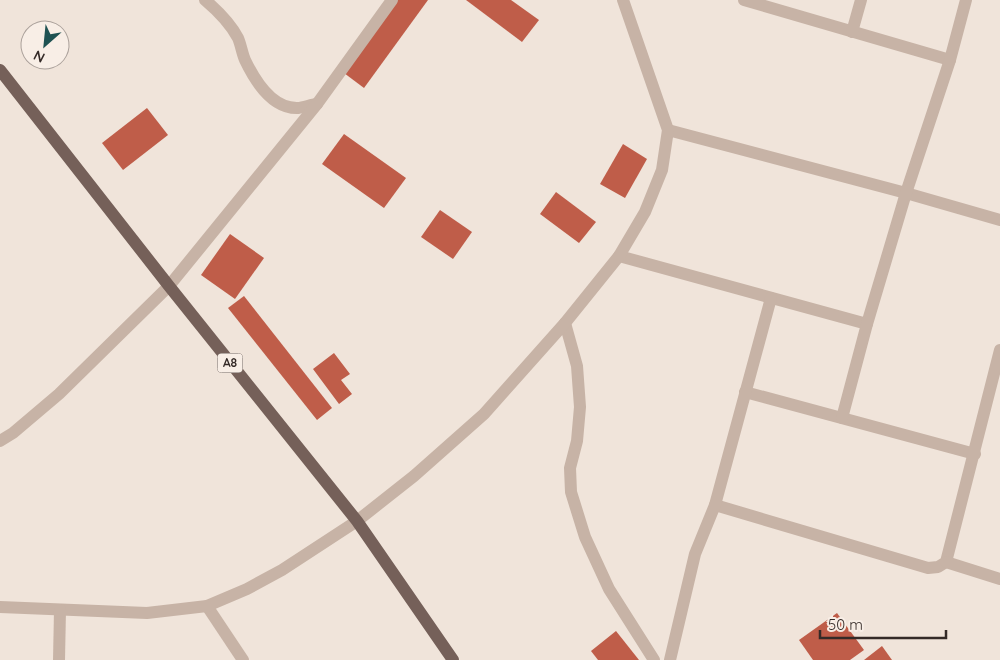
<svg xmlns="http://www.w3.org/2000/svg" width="1000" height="660" viewBox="0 0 1000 660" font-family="Quicksand,sans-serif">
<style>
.building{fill:#bf5d49}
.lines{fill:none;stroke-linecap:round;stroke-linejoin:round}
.minor{stroke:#c7b3a6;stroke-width:12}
.major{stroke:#756059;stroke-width:12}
.labels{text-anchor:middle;stroke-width:4.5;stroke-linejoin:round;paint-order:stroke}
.shield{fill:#f8eee6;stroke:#6f6560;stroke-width:1}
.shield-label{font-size:12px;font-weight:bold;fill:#342a27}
</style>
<rect width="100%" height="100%" fill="#f0e4da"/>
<g class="building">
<polygon points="397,0 428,0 364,88 344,73"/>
<polygon points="466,0 511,0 539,20 522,42"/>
<polygon points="147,108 168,135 123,170 102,143"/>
<polygon points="344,134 406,178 384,208 322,164"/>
<polygon points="623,144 647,159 625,198 600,184"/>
<polygon points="556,192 596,222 579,243 540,214"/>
<polygon points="440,210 472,232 453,259 421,237"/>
<polygon points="230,234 264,258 235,299 201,275"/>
<polygon points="244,296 332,408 317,420 228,308"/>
<polygon points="334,353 350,374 341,380 352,394 339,404 313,369"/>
<polygon points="837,613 864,650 850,660 813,660 799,640"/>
<polygon points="616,631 639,660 598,660 591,651"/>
<polygon points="882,646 892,660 864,660"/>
</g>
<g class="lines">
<g class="minor">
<path d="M205,0C218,11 230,23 238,38C241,45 242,53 245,60C255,81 272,109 298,108C304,107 311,105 317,104"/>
<polyline points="744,0 950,60"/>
<polyline points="852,32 861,0"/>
<polyline points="668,130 906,193 1000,220"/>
<polyline points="619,256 867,324"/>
<polyline points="565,323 577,366 580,407 577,441 570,468 571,492 585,537 609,589 654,660"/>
<polyline points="745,392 975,454"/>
<polyline points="842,418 867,324 906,193 950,60 966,0"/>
<polyline points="0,441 13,433 59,394 169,286 317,104 392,0"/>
<polyline points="715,505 928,568 938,567 946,562 1000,350"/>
<polyline points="946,562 1000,579"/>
<polyline points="207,606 243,660"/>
<polyline points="0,607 147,613 207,606 247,589 282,570 357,521 414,476 484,414 565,323 619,256 645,212 662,170 668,130 623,0"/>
<polyline points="59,660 60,610"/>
<polyline points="670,660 695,554 715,505 771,298"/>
</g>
<polyline class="major" points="0,70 169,286 357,521 453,660"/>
</g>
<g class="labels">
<rect class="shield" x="217.5" y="353.5" width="25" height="19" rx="4"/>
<g class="shield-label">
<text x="230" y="367">A8</text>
</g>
</g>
<g transform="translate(45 45) rotate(207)"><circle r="24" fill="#f8eee6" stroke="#aaa09a"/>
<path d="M0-4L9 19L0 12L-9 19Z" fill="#1f5252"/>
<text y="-8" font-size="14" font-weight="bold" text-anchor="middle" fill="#342a27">N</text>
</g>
<path d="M820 630v8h126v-8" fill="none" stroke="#342a27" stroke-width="2.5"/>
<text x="828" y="630" font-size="15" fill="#342a27" stroke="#f8eee6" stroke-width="4" paint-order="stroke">50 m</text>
</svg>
